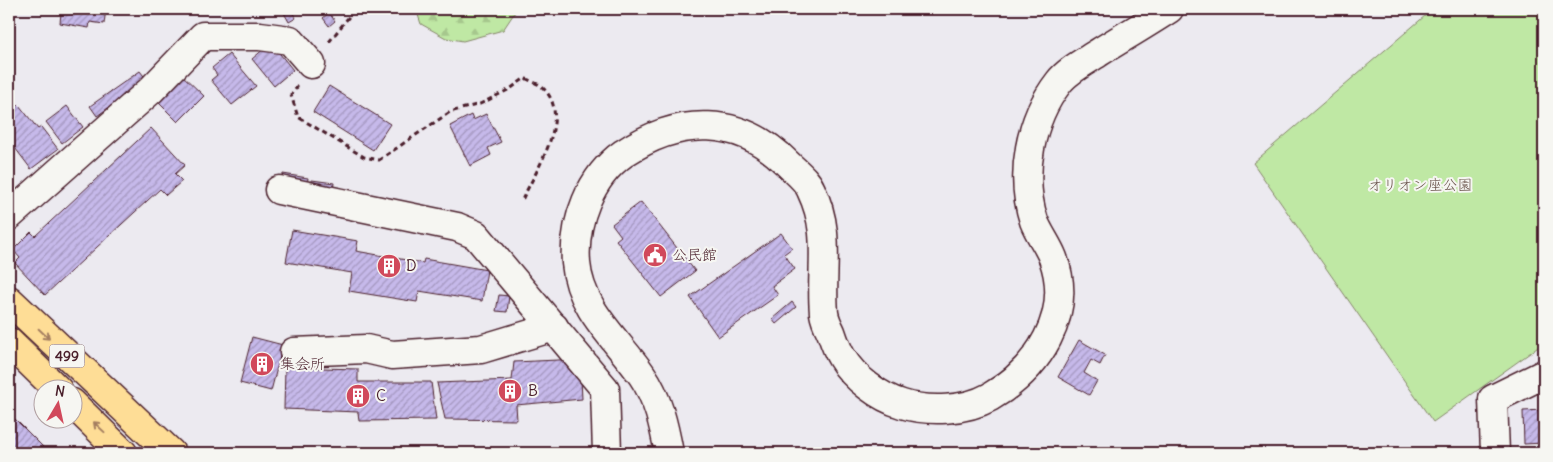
<svg xmlns="http://www.w3.org/2000/svg" width="1553" height="462" viewBox="0 0 1553 462" font-family="Delius,'Klee One',sans-serif">
<style>
.green{fill:#bfe8a4;stroke:#848468}
.forest{fill:url(#forest-firs);stroke:#848468}
.building{fill:url(#building-hatch);stroke:#4a1f2b}
.lines{fill:none;stroke-linecap:round;stroke-linejoin:round}
.minor-casing{stroke:#4a1f2b;stroke-width:31}
.highway-casing{stroke:#4a1f2b;stroke-width:31}
.path{stroke:#4a1f2b;stroke-width:3;stroke-dasharray:5 4;stroke-linecap:butt}
.minor{stroke:#f6f6f2;stroke-width:28}
.highway{stroke:#fedd96;stroke-width:28}
.oneway{stroke:#a47e60}
.labels{text-anchor:middle;stroke-width:4;stroke-linejoin:round;paint-order:stroke}
.shield{fill:#f6f6f2;stroke:#7e6067;stroke-width:1}
.shield-label{font-size:14px;font-weight:bold;fill:#4a1f2b}
.park-label{font-size:15px;fill:#675149;stroke:#f6f6f2}
.poi-label{font-size:15px;fill:#4a1f2b;stroke:#f6f6f2;text-anchor:start}
</style>
<defs>
<pattern id="forest-firs" width="22" height="20" patternUnits="userSpaceOnUse" patternTransform="scale(1.25)"><rect width="22" height="20" fill="#bfe8a4"/><path d="M5 1l3.5 6h-7zM16 11l3.5 6h-7z" fill="#a6c78d"/></pattern>
<pattern id="building-hatch" width="6" height="6" patternUnits="userSpaceOnUse" patternTransform="scale(1.25)"><rect width="6" height="6" fill="#c6b9ea"/><path d="M-1 1l2-2M0 6l6-6M5 7l2-2" fill="none" stroke="#a396be"/></pattern>
</defs>
<rect width="100%" height="100%" fill="#eceaf0"/>
<filter id="ink" filterUnits="userSpaceOnUse"><feTurbulence type="fractalNoise" baseFrequency=".02" numOctaves="2"/><feDisplacementMap in="SourceGraphic" scale="10" xChannelSelector="R" yChannelSelector="G"/><feConvolveMatrix kernelMatrix="1 2 1 2 8 2 1 2 1" color-interpolation-filters="sRGB"/></filter>
<g filter="url(#ink)">
<polygon class="green" points="1433,9 1544,9 1544,343 1433,422 1253,163"/>
<polygon class="forest" points="416,9 517,9 503,30 463,41 446,38 421,24"/>
<g class="building">
<polygon points="57,9 106,9 104,24 90,22 89,28 60,23 61,13 57,13"/>
<polygon points="287,9 290,9 296,18 289,22 283,11"/>
<polygon points="329,13 335,21 329,26 323,18"/>
<polygon points="271,43 293,70 274,86 252,59"/>
<polygon points="229,54 256,86 232,105 211,80 217,75 212,68"/>
<polygon points="140,71 147,80 97,116 90,106"/>
<polygon points="179,72 204,96 178,122 154,98"/>
<polygon points="329,86 390,124 373,150 313,112"/>
<polygon points="19,105 38,129 41,127 58,149 31,169 9,140 9,114"/>
<polygon points="67,106 83,127 62,143 46,122"/>
<polygon points="486,114 501,142 488,148 491,155 470,166 450,126 471,115 473,120"/>
<polygon points="151,128 185,165 175,174 182,181 166,195 160,189 45,295 15,263 20,258 13,250 31,232 35,236"/>
<polygon points="283,174 308,178 307,185 283,181"/>
<polygon points="312,180 334,183 333,190 311,188"/>
<polygon points="641,202 695,271 661,297 616,240 621,236 612,224"/>
<polygon points="292,230 358,241 356,251 423,263 424,259 487,270 482,301 419,291 417,302 349,291 352,273 286,262"/>
<polygon points="781,233 792,248 784,254 795,269 772,286 778,295 718,337 690,297"/>
<polygon points="499,295 509,296 507,312 496,311"/>
<polygon points="792,302 796,307 776,324 772,319"/>
<polygon points="252,337 283,345 271,391 240,383"/>
<polygon points="1079,340 1105,355 1100,365 1091,360 1084,373 1097,381 1089,395 1058,377"/>
<polygon points="580,359 582,399 516,405 517,420 445,419 437,383 512,380 514,362"/>
<polygon points="285,367 358,369 358,382 431,382 436,420 359,421 358,412 284,409"/>
<polygon points="1544,410 1544,443 1524,444 1523,411"/>
<polygon points="15,419 49,453 9,453 9,425"/>
</g>
<g class="lines">
<g class="minor-casing">
<g id="minor">
<polyline points="279,190 457,227 476,235 605,389 607,453"/>
<polyline points="9,216 151,90 203,36 260,36 290,40 311,64"/>
<polyline points="294,352 366,349 392,355 481,349 554,327"/>
<path d="M669,453C664,426 658,398 642,375C617,339 580,310 576,263C573,222 590,177 624,153C679,116 740,115 788,164C796,172 807,180 811,190C832,234 820,267 824,313C825,320 828,326 831,332C834,341 837,350 842,358C854,378 879,397 902,404C928,412 965,411 990,397C1038,369 1074,315 1053,258C1048,245 1039,234 1034,221C1019,175 1030,119 1059,82C1068,70 1086,61 1098,53C1122,38 1146,24 1169,9"/>
<polyline points="1495,453 1493,399 1544,374"/>
</g>
</g>
<g class="highway-casing">
<g id="highway">
<polyline points="9,300 171,453"/>
<polyline points="9,342 58,390"/>
<polyline points="72,403 123,453"/>
</g>
</g>
<g class="path">
<polyline points="329,42 355,9"/>
<path d="M298,86L291,95L298,117L364,157L379,160L450,112L480,104L510,89L525,78C530,81 538,83 542,87C574,116 536,170 522,200"/>
</g>
<use href="#minor" class="minor"/>
<use href="#highway" class="highway"/>
</g>
<defs><path id="oneway-shaft" d="M-6 0H5M1.5-3L5.5 0L1.5 3" fill="none" stroke-width="1.6" stroke-linecap="round" stroke-linejoin="round" transform="scale(1.25)"/></defs>
<g class="oneway">
<use href="#oneway-shaft" transform="translate(44 334) rotate(44)"/>
<use href="#oneway-shaft" transform="translate(99 427) rotate(-137)"/>
</g>
</g>
<defs>
<g id="civic-disc" transform="scale(1.25)"><circle r="9.5" fill="#d1495b" stroke="#f6f6f2"/><path d="M-.6-6.5H3V-4.5H.6V-3L4-1V1h2V6H-6V1h2V-1L-.6-3ZM-1.2 2.5V6h2.4V2.5Z" fill="#fff"/></g>
<g id="building-disc" transform="scale(1.25)"><circle r="9.5" fill="#d1495b" stroke="#f6f6f2"/><path d="M-4-6H4V6H1V3H-1V6H-4ZM-2.5-4.3h1.7v1.8h-1.7ZM.8-4.3h1.7v1.8H.8ZM-2.5-1h1.7V.8h-1.7ZM.8-1h1.7V.8H.8Z" fill="#fff"/></g>
</defs>
<g fill-rule="evenodd">
<use href="#civic-disc" x="655" y="255"/>
<use href="#building-disc" x="389" y="266"/>
<use href="#building-disc" x="262" y="364"/>
<use href="#building-disc" x="510" y="391"/>
<use href="#building-disc" x="358" y="396"/>
</g>
<g class="labels">
<rect class="shield" x="49.5" y="344.5" width="35" height="23" rx="4"/>
<g class="shield-label">
<text x="67" y="361">499</text>
</g>
<g class="park-label">
<text x="1420" y="190">オリオン座公園</text>
</g>
<g class="poi-label">
<text x="672" y="260">公民館</text>
<text x="406" y="271">D</text>
<text x="280" y="369">集会所</text>
<text x="528" y="396">B</text>
<text x="376" y="401">C</text>
</g>
</g>
<rect width="1553" height="462" fill="none" stroke="#f6f6f2" stroke-width="30"/>
<rect x="15" y="15" width="1523" height="432" fill="none" stroke="#4a1f2b" stroke-width="2" filter="url(#ink)"/>
<g transform="translate(58 404) rotate(9)"><circle r="24" fill="#f6f6f2" stroke="#b1a0a2"/>
<path d="M0-4L9 19L0 12L-9 19Z" fill="#d1495b"/>
<text y="-8" font-size="14" font-weight="bold" text-anchor="middle" fill="#4a1f2b">N</text>
</g>
</svg>
